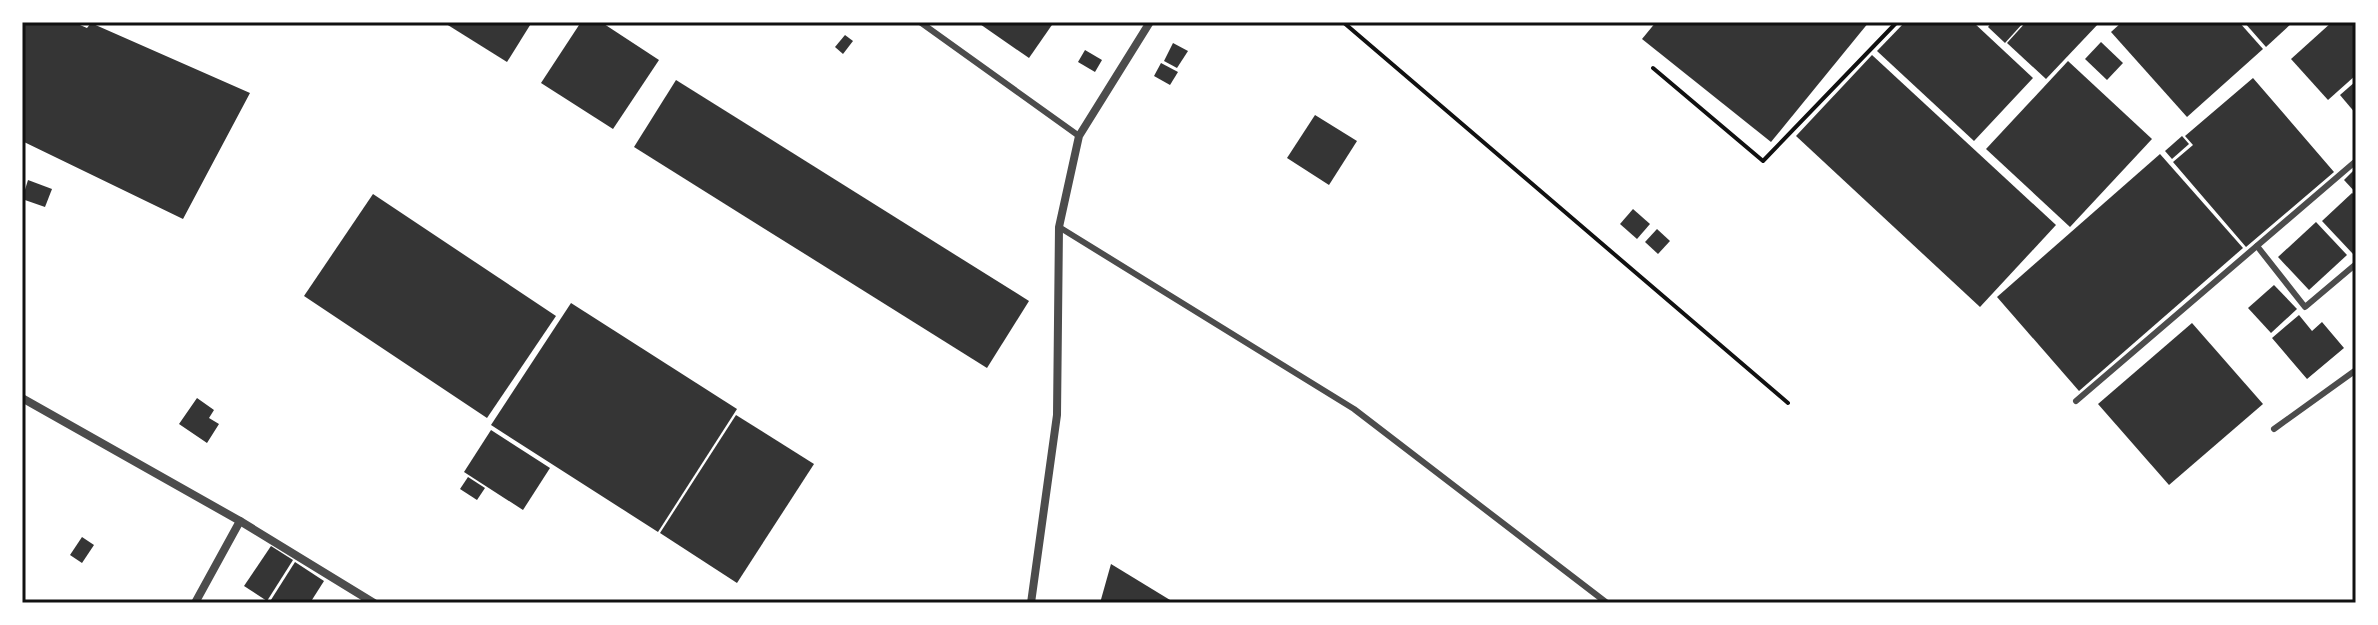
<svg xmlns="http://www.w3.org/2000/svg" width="2378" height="625" viewBox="0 0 2378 625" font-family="'Archivo Narrow',sans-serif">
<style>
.building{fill:#353535}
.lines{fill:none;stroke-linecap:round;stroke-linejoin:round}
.path{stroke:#111;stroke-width:4}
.service{stroke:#4c4c4c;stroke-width:6}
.minor{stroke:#4c4c4c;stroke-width:8}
.neatline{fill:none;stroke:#111;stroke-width:3}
</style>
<rect width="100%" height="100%" fill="#fff"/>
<g class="building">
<polygon points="22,22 73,22 87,28 91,23 250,93 183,219 22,141"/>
<polygon points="443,22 532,22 507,62"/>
<polygon points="581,22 601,22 659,60 613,129 541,83"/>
<polygon points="977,22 1054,22 1029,58"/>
<polygon points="1656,22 1869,22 1771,142 1642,39"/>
<polygon points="1905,22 1973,22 2033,78 1974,141 1877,51"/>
<polygon points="1992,22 2024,22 2005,43 1988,27"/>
<polygon points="2026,22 2100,22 2046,79 2007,43"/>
<polygon points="2122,22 2239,22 2263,49 2187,117 2111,32"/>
<polygon points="2244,22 2293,22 2266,47"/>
<polygon points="2332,22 2356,22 2356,75 2328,100 2291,59"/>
<polygon points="845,35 853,41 843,54 835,47"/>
<polygon points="2101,42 2123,63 2107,80 2085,59"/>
<polygon points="1173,43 1188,51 1177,68 1164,61"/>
<polygon points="1085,50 1102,60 1095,72 1078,62"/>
<polygon points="1872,55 2056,225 1980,307 1796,136"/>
<polygon points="2068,61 2152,139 2070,227 1986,149"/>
<polygon points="1161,63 1178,72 1170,85 1154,76"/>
<polygon points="2253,78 2334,172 2246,247 2173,162 2193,145 2185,136"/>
<polygon points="676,80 1029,301 987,368 634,147"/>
<polygon points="2356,81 2356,114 2340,95"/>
<polygon points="1315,115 1357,141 1329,185 1287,158"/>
<polygon points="2182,136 2189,144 2172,159 2165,151"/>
<polygon points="2160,154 2243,248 2079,391 1997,297"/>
<polygon points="2356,168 2356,193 2344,180"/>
<polygon points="28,180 52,189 45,207 22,199"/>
<polygon points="2352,193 2356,196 2356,251 2353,254 2322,221"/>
<polygon points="373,194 556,316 487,418 304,296"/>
<polygon points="1633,209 1650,224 1637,239 1620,224"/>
<polygon points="2316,222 2347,255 2309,290 2278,257"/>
<polygon points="1657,229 1670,241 1658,254 1645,242"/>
<polygon points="2274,285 2297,309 2271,333 2248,308"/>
<polygon points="571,303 737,409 658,532 491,425"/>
<polygon points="2299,315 2312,331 2322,322 2344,348 2307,379 2272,338"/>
<polygon points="2192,323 2263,404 2169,485 2098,404"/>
<polygon points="197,398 214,410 209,418 219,424 207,443 179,424"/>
<polygon points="736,415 814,464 737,583 660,533"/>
<polygon points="491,430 550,468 523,510 464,472"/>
<polygon points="468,477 485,488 477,500 460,489"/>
<polygon points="82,537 94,545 82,563 70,555"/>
<polygon points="271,546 293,560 267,601 244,586"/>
<polygon points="295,562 324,581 310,603 269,603"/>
<polygon points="1111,564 1175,603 1100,603"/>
</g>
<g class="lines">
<g class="path">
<polyline points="1343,22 1788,403"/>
<polyline points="1653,68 1763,161 1897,22"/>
</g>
<g class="service">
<polyline points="920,22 1079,136"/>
<polyline points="1059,227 1354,409 1607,603"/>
<polyline points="2257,246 2305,307 2356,264"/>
<polyline points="2076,401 2356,161"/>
<polyline points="2274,429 2356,370"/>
</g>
<g class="minor">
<polyline points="22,398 240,521 374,603"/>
<polyline points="195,603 240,521"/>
<polyline points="1031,603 1057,415 1059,227 1079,136 1150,22"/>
</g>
</g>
<rect width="2378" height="625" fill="none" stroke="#ffffff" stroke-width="48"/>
<rect x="24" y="24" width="2330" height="577" class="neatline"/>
</svg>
